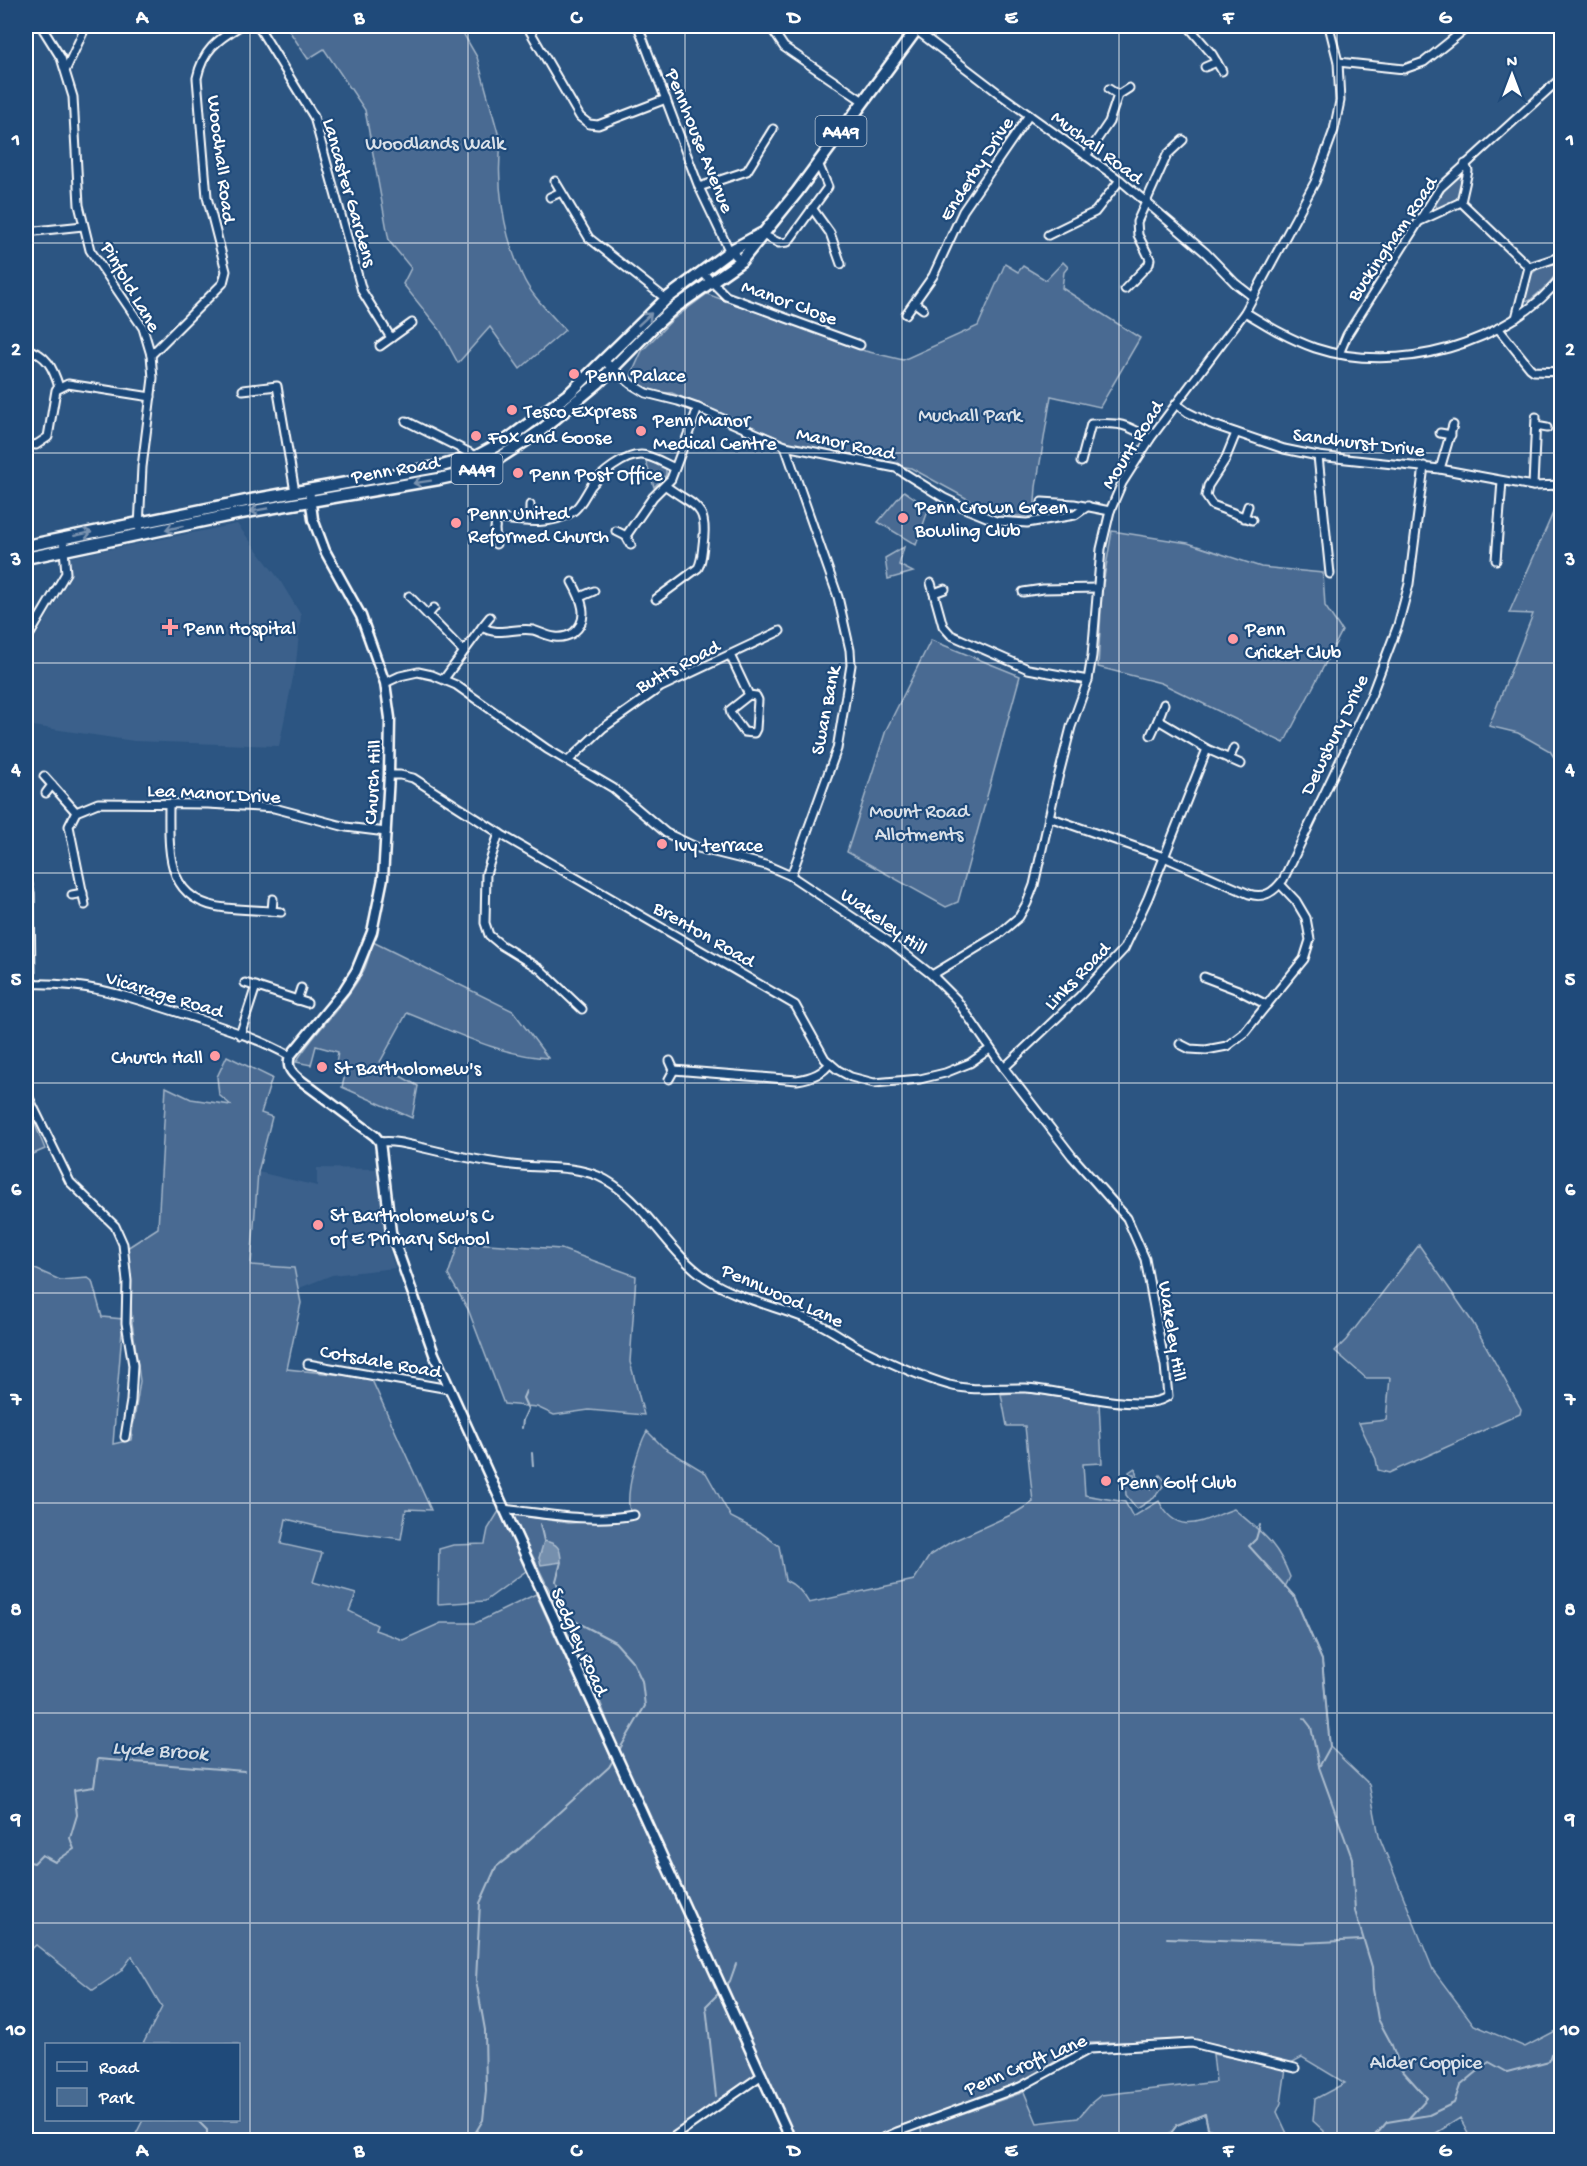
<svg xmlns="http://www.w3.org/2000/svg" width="1587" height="2166" viewBox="0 0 1587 2166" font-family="'Gochi Hand',sans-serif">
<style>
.built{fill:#3b618b}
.green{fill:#486b92;stroke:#a4b5c8;stroke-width:1.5}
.water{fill:#748fad;stroke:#acbcce;stroke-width:1.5}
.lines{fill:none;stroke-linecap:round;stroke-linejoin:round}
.stream{stroke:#acbcce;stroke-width:2}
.minor-casing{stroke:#fff;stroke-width:11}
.tertiary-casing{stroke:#fff;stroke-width:13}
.trunk-casing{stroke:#fff;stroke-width:15}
.minor{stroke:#1f4a7a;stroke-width:7}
.tertiary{stroke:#1f4a7a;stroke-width:8}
.trunk{stroke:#1f4a7a;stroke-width:10}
.oneway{stroke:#7992af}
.grid{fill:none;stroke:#fff;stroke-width:1.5;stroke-opacity:0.55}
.poi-dot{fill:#ff9aa2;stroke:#1f4a7a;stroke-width:2}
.labels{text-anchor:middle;stroke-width:4.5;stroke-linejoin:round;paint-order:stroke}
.shield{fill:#1f4a7a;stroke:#bcc9d7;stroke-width:1.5}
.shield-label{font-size:18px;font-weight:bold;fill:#fff}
.street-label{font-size:20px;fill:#fff;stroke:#1f4a7a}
.park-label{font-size:20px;fill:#dae1e9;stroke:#1f4a7a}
.poi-label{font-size:20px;fill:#fff;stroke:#1f4a7a;text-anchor:start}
.water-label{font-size:21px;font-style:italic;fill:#d5dde6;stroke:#1f4a7a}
.neatline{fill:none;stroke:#fff;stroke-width:2}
.grid-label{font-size:20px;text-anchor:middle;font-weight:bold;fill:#fff}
</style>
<rect width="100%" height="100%" fill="#2c5582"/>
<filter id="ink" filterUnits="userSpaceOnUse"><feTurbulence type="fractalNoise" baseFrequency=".0167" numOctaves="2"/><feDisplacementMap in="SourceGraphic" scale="12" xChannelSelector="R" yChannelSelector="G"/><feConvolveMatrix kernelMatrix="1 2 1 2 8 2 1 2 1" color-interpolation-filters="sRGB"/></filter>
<g filter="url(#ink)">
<g class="built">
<polygon points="237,524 279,579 301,615 296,663 279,746 134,741 26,725 26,654 71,577 71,557"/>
<polygon points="317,1168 377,1169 385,1238 395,1268 332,1275 297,1289 294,1268 251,1265 258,1172 317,1186"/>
</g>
<g class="green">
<path d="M286,26H459L477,57L498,133L502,136C495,181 503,234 522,275C531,296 550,313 565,330L520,369L490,327L458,363L440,330L403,284L411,268L389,241L365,110L324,49L308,59Z"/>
<path d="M1460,174L1464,179L1459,197L1443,208H1437L1435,203C1442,191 1450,183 1460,174Z"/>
<path d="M1561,259C1561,275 1542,291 1529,301L1525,300C1525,270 1537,268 1561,259Z"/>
<polygon points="1063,262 1068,267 1064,272 1062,288 1140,338 1100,407 1051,396 1036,487 1034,516 1012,516 1001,514 975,503 911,468 861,459 861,456 802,448 672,393 653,392 630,378 642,351 672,320 707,294 865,351 903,360 978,326 1005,264 1018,272 1023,266 1046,280"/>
<polygon points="645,459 666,469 666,475 654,487"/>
<polygon points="904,491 929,508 916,545 878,522"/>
<polygon points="1560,497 1561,497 1561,768 1550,751 1518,733 1489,726 1533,614 1509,613"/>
<polygon points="1112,531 1188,543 1261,567 1323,573 1325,606 1342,631 1284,743 1161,683 1098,667 1102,590"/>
<polygon points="904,547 899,565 913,572 888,579 885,558"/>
<polygon points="931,640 1020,676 958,902 946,907 847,852 886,730"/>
<path d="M373,942L513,1011L548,1058C498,1055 453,1031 407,1013L379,1064L418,1086L412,1118L342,1087L346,1071L341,1069L342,1064L336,1063L338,1052L316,1046L311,1065L296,1062C316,1030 346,1004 364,970C368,961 370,951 373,942Z"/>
<polygon points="227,1056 272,1078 261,1113 272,1117 258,1172 251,1265 294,1268 301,1303 287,1369 371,1378 431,1510 406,1509 401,1539 328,1529 286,1519 281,1544 322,1553 313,1582 356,1594 349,1611 377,1625 375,1630 403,1640 441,1623 476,1623 536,1594 756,2074 663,2140 133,2140 143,2120 238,2120 238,2044 143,2044 162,2007 132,1956 121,1971 93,1990 36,1945 26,1954 26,1265 60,1280 88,1278 92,1281 102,1317 123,1319 113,1444 131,1440 140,1381 132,1322 127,1248 158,1228 166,1087 191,1099 231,1105 219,1095 217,1077"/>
<polygon points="26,1102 45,1149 26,1157"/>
<polygon points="459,1242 561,1249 636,1276 630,1362 644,1415 589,1410 554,1415 537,1407 504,1404 468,1309 448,1275"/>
<polygon points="1419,1245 1473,1323 1521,1409 1520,1414 1389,1473 1378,1470 1376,1459 1359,1423 1386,1420 1390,1378 1366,1378 1335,1351 1346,1340"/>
<path d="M1024,1392L1099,1403L1102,1463L1083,1464L1085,1495L1125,1502L1133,1517L1159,1501C1178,1539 1203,1520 1234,1509C1262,1533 1277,1542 1290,1577L1285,1587L1294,1596L1322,1660L1330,1747L1369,1784L1379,1836L1433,1970L1474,2025L1525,2047L1561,2028V2140H1472L1460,2118L1425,2140H1323L1324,2131L1313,2121L1315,2099L1345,2083L1302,2057L1291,2063L1196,2040L1087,2043L1020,2082L890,2130L868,2140H794L617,1747L601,1704L560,1617L559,1610L512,1514L569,1523L634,1519C632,1514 629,1510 629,1506C627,1487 638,1447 647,1431L663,1447L706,1473L731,1517L760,1532L779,1546L785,1580C796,1585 803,1592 809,1603L914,1580L930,1555L951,1542L1015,1513L1033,1502L1025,1426H1007L1001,1394Z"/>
<polygon points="1135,1468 1139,1484 1151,1489 1160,1475 1166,1482 1154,1498 1137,1509 1126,1495 1125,1482 1135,1480 1134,1474 1130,1474 1129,1472"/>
<polygon points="499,1511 526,1571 485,1601 438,1604 439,1549 453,1545 485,1544 488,1529"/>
<polygon points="1213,2054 1286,2068 1281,2103 1277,2112 1290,2140 1229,2140 1208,2128 1205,2114 1177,2125 1168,2137 1155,2138 1150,2140 922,2140 921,2128 1024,2092 1037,2123 1078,2118 1090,2104 1101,2095 1216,2082"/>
</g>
<path class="water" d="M544,1541C558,1543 561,1549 561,1562L541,1565L539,1558Z"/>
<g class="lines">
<g class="stream">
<polyline points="522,1428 523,1420 528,1409 523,1398 526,1391"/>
<polyline points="532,1453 533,1466"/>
<polyline points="540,1524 544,1541"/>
<polyline points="1260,1525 1256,1539 1249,1546 1294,1596 1322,1660 1330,1747 1319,1767 1352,1858 1355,1911 1372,1967 1373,1989 1378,2019 1391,2043 1401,2069 1427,2098 1408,2119"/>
<polyline points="561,1562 556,1581 569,1618 615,1642 633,1662 642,1681 645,1706 618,1752"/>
<polyline points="1304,1718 1311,1727 1319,1766"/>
<polyline points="26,1861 34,1863 42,1855 55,1862 74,1849 70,1838 77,1815 74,1790 94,1787 98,1759 244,1771"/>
<polyline points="1167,1938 1301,1943 1362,1940"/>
<polyline points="724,1988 730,1981 736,1964"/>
<polyline points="716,2096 706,2006 720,1992"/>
<polyline points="197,2120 207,2130 207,2140"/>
<polyline points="471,2140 483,2120 486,2091 485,2030 476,1980 480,1903 496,1867 520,1848 609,1767 615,1757"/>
<polyline points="1150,2140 1155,2138 1168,2137 1177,2125 1205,2114 1208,2128 1229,2140"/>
<polyline points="1375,2140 1376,2135 1387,2122 1429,2115 1454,2103 1460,2086 1489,2062 1507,2072 1549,2061 1551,2054 1555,2052 1562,2060"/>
</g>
<g class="minor-casing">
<g id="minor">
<polyline points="41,26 61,58 73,97 79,205 90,250 143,328 151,355 153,378 142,467 139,527"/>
<polyline points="258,26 314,117 362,291 391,338"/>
<polyline points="527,26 580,117 589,124 598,125 666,99"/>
<polyline points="638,26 699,187 728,248 741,261"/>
<polyline points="770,26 784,47 863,101"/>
<polyline points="1188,26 1212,54 1222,71"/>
<polyline points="916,30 1001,95 1120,180 1206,253 1235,283 1253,297"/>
<polyline points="1338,62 1404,69 1424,62 1469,26"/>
<polyline points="1205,67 1217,62"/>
<polyline points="66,69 86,26"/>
<polyline points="1109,89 1118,95 1129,88"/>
<polyline points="1086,156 1109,122 1118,95"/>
<polyline points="555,181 589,238 666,299"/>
<polyline points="699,187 747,171 773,129"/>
<polyline points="550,197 561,192"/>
<polyline points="1461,202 1529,267"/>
<polyline points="812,208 830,233 841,264"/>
<polyline points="1420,221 1461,202 1468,171 1465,164"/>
<polyline points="26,232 83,226"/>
<polyline points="761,234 779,243 788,242 828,187 818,163"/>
<polyline points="1048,235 1095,212 1120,180"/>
<polyline points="702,272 726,296 860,345"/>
<polyline points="1125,289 1149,264 1150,259 1138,235 1137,222 1167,155 1183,140"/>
<polyline points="915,303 923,309"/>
<path d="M1245,312C1268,326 1289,339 1315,348C1396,375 1509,345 1562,276"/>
<polyline points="906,314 933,276 963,211 1029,115"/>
<polyline points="1516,318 1529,267 1562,256"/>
<polyline points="1498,328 1530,368 1534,371 1562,372"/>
<polyline points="380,346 412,323"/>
<path d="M26,349C47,354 53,368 59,387"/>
<polyline points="1339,354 1347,335 1440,188 1562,77"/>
<path d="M151,355L223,283L226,271L207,197L197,78C203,50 217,40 240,26"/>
<polyline points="603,360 631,384 646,393 678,401 698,408 785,446 896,468 944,498 969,510 996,521 1027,523 1075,515 1088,506"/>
<polyline points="243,390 277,386 295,492"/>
<polyline points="1176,404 1187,412 1211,424 1284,449 1318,456 1440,469 1453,425"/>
<polyline points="406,421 476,456"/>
<polyline points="1536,426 1547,428"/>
<polyline points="1236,433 1225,460 1208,486 1206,496 1212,505 1252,520"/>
<polyline points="1440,433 1451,435"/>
<polyline points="26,444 36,445 48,437 56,390 68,384 151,397"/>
<polyline points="785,446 838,597 850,650 851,665 837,749 791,876"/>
<polyline points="1318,456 1330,574"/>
<path d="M1081,462L1091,424C1118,422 1127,424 1150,439"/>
<polyline points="1440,469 1533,486 1562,485"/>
<polyline points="1533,486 1536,417"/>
<polyline points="1042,502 1074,504 1110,511"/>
<polyline points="1244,518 1248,506"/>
<polyline points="530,521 530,505"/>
<polyline points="616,531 626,536 631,545"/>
<polyline points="626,536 653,497 671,479 698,408"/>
<path d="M496,544L495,529L496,521L500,519C523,521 551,526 572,512C581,506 585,495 591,486C601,474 624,455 641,455C652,455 665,464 675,468"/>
<polyline points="1496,560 1502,481"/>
<polyline points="931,583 943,626 951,635 1028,669 1088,680"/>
<polyline points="1023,592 1043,589 1098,588"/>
<polyline points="934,593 945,589"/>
<polyline points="409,596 463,651"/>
<polyline points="580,597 594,591"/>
<path d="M656,599L698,568C702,561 702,553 703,545C709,503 693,507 666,486"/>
<polyline points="428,615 434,608"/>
<path d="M490,617L482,627C499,637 514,627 533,630C540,632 547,636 555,637C561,638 568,636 573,633C591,619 581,598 572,582"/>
<polyline points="26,641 66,573 63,538"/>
<polyline points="730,655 749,695 756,696 758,700 756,729 754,733 744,732 731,714 730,710 749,695"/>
<polyline points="444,679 482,627"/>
<polyline points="1164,704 1158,720 1207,749 1241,764"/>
<polyline points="1151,735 1158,720"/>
<polyline points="1229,759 1234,748"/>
<polyline points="568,761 603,728 661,687 780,631"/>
<polyline points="389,775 400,775 413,778 502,835 795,1005 825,1059 838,1070 851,1077 874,1083 920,1079 945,1073 970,1063 990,1049"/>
<polyline points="44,776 76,812"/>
<polyline points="46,793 52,785"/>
<path d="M169,804C169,850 164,902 226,908C244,910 263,910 281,912"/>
<path d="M1049,817L1164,857L1249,894C1264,899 1274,892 1283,880L1371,696L1398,625L1409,584L1424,466"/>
<polyline points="499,833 486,874 485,923 489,935 501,945 540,969 582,1009"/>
<polyline points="26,876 30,893 31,984"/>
<polyline points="72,895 83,893"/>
<polyline points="85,905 69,826 76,812 98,803 208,804 274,808 346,827 386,832"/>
<polyline points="272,911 273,899"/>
<polyline points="932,975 998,935 1019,917 1027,903 1034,885 1056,786 1071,727 1088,680 1092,656 1101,549 1110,511 1122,483 1150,439 1245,312 1315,182 1334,130 1340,101 1338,62 1329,26"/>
<polyline points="1204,977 1238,990 1267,1005"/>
<polyline points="245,983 307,1003"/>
<path d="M26,984C89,981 133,998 192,1017C225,1028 260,1039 290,1056"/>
<polyline points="297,1000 301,988"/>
<polyline points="240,1035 256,986"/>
<polyline points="1180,1044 1190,1049 1206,1050 1227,1046 1244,1033 1304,959 1310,940 1306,918 1296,901 1280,884"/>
<polyline points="1004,1068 1080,996 1124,949 1148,898 1207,749"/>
<path d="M674,1070L797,1080C810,1078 823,1074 830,1063"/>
<polyline points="669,1079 674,1070 670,1061"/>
<polyline points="26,1092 70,1182 115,1226 123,1244 127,1281 126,1323 133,1365 131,1401 125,1437"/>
<path d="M380,1142C395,1140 410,1145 424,1148C457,1156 489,1163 522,1166C546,1168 575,1166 598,1176C642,1195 666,1251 706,1278C740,1301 782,1307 819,1324C834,1331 847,1341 862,1349C890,1363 919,1376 949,1385C975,1392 999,1387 1026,1388C1057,1389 1145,1415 1168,1396L1165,1366L1145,1259L1127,1218L1072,1156L1004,1068L956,999L932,975L890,942L791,876L766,865L698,848L666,833L613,788L547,749L456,685L432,675L418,672L400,676L385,683"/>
<polyline points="308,1364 449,1389"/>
<path d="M503,1509C546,1514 590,1523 634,1515"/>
<polyline points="669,2140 762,2075"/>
<polyline points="879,2140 897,2132 1020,2087 1090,2049 1192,2043 1295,2068"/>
</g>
</g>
<g class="tertiary-casing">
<path id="tertiary" d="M309,489L313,519L325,551L361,616L385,683L390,718L389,775L383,878L372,932L356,971L344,990L290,1056C286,1067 292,1073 299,1079L375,1136L380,1142L391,1232L434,1354L791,2140"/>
</g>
<g class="trunk-casing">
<g id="trunk">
<polyline points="26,546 251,500 442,466 477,456 507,440 570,393 666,299 730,251 761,234"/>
<polyline points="26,558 241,513 439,479 467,473 496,460 539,432 598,383 654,326 674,308 741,261 797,192 919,26"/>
</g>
</g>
<use href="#minor" class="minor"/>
<use href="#tertiary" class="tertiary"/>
<use href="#trunk" class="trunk"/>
</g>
<defs><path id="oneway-shaft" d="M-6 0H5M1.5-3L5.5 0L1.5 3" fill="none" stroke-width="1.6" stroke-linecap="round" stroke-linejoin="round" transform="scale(1.5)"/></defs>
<g class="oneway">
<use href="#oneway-shaft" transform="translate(645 319) rotate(-43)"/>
<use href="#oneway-shaft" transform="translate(422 482) rotate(171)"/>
<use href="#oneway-shaft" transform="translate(259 510) rotate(170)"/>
<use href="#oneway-shaft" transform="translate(174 528) rotate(167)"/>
<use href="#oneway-shaft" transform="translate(83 534) rotate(-12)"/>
</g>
</g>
<path class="grid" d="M250,26V2140M468,26V2140M685,26V2140M902,26V2140M1119,26V2140M1337,26V2140M26,243H1562M26,453H1562M26,663H1562M26,873H1562M26,1083H1562M26,1293H1562M26,1503H1562M26,1713H1562M26,1923H1562"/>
<g class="poi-dot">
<circle cx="574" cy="374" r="6"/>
<circle cx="512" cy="410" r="6"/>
<circle cx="641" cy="431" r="6"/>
<circle cx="476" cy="436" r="6"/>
<circle cx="518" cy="473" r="6"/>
<circle cx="903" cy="518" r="6"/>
<circle cx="456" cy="523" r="6"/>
<path d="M167 618h6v6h6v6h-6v6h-6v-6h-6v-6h6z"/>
<circle cx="1233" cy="639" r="6"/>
<circle cx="662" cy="844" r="6"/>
<circle cx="215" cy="1056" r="6"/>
<circle cx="322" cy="1067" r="6"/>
<circle cx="318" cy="1225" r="6"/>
<circle cx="1106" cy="1481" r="6"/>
</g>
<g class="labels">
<g class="shield">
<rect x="815.5" y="116" width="51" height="30" rx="4.5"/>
<rect x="451.5" y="454" width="51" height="30" rx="4.5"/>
</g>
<g class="shield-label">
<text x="841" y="137">A449</text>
<text x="477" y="475">A449</text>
</g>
<g class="street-label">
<text transform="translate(701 140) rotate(68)" y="7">Pennhouse Avenue</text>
<text transform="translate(1098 146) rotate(37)" y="7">Muchall Road</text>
<text transform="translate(223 159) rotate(83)" y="7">Woodhall Road</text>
<text transform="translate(975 168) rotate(-57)" y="7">Enderby Drive</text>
<text transform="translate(351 192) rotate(74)" y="7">Lancaster Gardens</text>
<text transform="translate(1391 238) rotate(-56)" y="7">Buckingham Road</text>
<text transform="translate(132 286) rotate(60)" y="7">Pinfold Lane</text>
<text transform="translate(790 301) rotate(20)" y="7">Manor Close</text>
<text transform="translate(1359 441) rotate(7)" y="7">Sandhurst Drive</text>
<text transform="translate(846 442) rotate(12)" y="7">Manor Road</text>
<text transform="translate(1131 444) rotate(-58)" y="7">Mount Road</text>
<text transform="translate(395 468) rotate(-10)" y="7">Penn Road</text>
<text transform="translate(677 665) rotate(-28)" y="7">Butts Road</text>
<text transform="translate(824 710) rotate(-79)" y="7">Swan Bank</text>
<text transform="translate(1333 734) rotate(-64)" y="7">Dewsbury Drive</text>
<text transform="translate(371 782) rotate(-87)" y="7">Church Hill</text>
<text transform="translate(214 792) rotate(3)" y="7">Lea Manor Drive</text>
<text transform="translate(885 920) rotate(35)" y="7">Wakeley Hill</text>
<text transform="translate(705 933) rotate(30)" y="7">Brenton Road</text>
<text transform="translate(1076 975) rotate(-46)" y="7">Links Road</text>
<text transform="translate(165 993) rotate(17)" y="7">Vicarage Road</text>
<text transform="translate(783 1294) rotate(24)" y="7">Pennwood Lane</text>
<text transform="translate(1174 1331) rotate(81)" y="7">Wakeley Hill</text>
<text transform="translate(381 1360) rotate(10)" y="7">Cotsdale Road</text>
<text transform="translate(581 1641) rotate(66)" y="7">Sedgley Road</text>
<text transform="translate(1025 2063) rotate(-23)" y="7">Penn Croft Lane</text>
</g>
<g class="park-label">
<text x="435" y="149">Woodlands Walk</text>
<text x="970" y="421">Muchall Park</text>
<text x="919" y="817">Mount Road<tspan x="919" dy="23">Allotments</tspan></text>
<text x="1426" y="2068">Alder Coppice</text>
</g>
<g class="poi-label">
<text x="586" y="381">Penn Palace</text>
<text x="524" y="417">Tesco Express</text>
<text x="653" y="426">Penn Manor<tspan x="653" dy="23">Medical Centre</tspan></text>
<text x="488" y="443">Fox and Goose</text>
<text x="530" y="480">Penn Post Office</text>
<text x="915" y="513">Penn Crown Green<tspan x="915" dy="23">Bowling Club</tspan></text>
<text x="468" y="519">Penn United<tspan x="468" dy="23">Reformed Church</tspan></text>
<text x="184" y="634">Penn Hospital</text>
<text x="1245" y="635">Penn<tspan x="1245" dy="23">Cricket Club</tspan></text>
<text x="674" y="851">Ivy terrace</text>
<text x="203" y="1063" text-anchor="end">Church Hall</text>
<text x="334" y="1074">St Bartholomew's</text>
<text x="330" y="1221">St Bartholomew's C<tspan x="330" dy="23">of E Primary School</tspan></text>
<text x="1118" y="1488">Penn Golf Club</text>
</g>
<g class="water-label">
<text transform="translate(160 1749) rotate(4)" y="7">Lyde Brook</text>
</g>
</g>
<rect width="1587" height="2166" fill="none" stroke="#1f4a7a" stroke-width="66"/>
<rect x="45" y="2043" width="195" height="78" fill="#1f4a7a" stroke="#7992af" stroke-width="1.5"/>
<rect x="57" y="2062" width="30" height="9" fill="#1f4a7a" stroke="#7992af" stroke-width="1.5"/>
<text x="99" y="2073" font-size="18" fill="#ffffff">Road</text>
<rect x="57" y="2088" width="30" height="18" fill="#486b92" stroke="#7992af" stroke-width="1.5"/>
<text x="99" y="2103" font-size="18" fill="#ffffff">Park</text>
<g transform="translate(1512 75)" stroke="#1f4a7a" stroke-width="4.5" paint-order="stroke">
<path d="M0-4.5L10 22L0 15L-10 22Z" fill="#ffffff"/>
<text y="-9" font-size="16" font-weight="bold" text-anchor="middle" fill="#ffffff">N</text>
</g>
<rect x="33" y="33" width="1521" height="2100" class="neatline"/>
<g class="grid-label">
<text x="142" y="23">A</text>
<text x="359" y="23">B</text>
<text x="576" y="23">C</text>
<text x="794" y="23">D</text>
<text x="1011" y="23">E</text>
<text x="1228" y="23">F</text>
<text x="1445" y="23">G</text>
<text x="16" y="145">1</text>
<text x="1570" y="145">1</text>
<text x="16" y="355">2</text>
<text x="1570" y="355">2</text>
<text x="16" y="565">3</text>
<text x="1570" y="565">3</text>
<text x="16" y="775">4</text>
<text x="1570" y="775">4</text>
<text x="16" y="985">5</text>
<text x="1570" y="985">5</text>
<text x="16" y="1195">6</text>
<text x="1570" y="1195">6</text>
<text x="16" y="1405">7</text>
<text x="1570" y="1405">7</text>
<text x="16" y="1615">8</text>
<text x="1570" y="1615">8</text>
<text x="16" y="1825">9</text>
<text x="1570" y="1825">9</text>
<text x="16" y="2035">10</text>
<text x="1570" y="2035">10</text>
<text x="142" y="2156">A</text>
<text x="359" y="2156">B</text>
<text x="576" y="2156">C</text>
<text x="794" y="2156">D</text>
<text x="1011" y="2156">E</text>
<text x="1228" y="2156">F</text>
<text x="1445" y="2156">G</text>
</g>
</svg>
